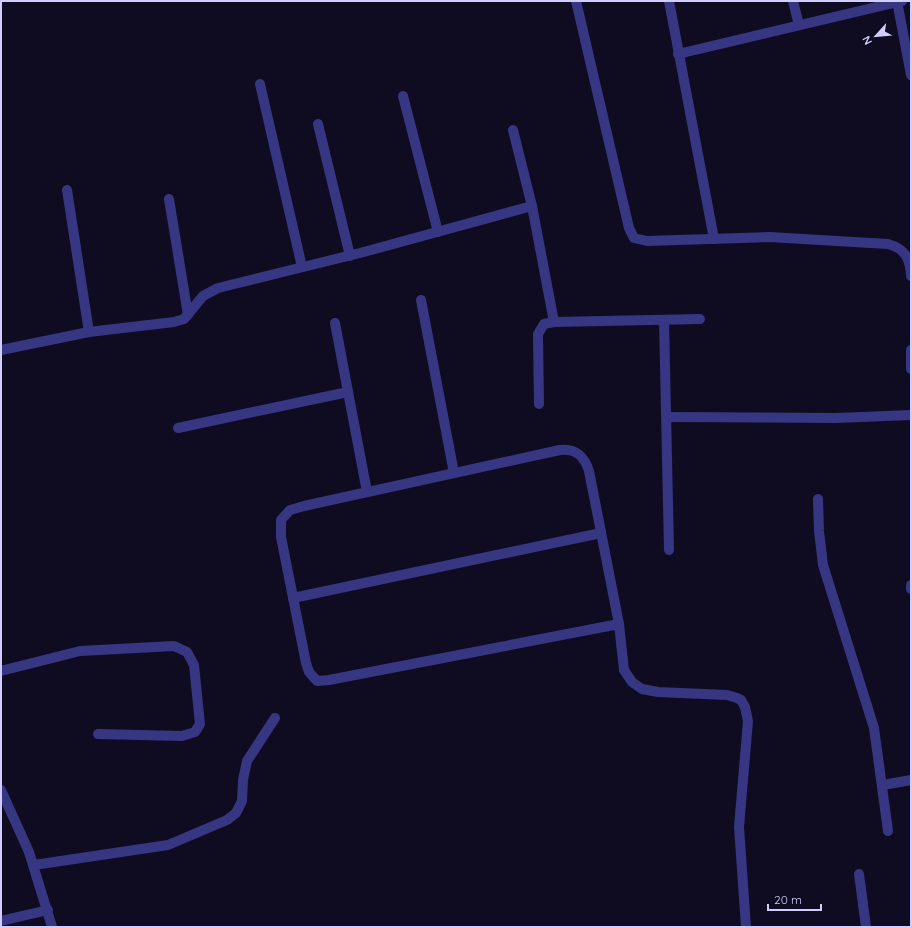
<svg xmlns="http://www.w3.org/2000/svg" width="912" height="928" viewBox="0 0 912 928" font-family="Quicksand,sans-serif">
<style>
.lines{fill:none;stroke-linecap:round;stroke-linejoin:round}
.minor{stroke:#363682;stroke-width:10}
</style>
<rect width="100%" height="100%" fill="#0f0c21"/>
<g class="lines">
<g class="minor">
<path d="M576,1L629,228L634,238L647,241L769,237L888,244C906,249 910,259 911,276"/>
<polyline points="669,1 714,239"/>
<polyline points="793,1 799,25"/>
<polyline points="897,1 911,75"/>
<polyline points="678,54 902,1"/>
<polyline points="260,84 302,267"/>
<polyline points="403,96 438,232"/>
<polyline points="318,124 350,256"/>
<polyline points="513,130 532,206 554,322"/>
<polyline points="67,190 89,332"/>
<polyline points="169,199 188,315"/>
<polyline points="421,300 454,473"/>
<polyline points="664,320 669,550"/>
<polyline points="335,323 367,492"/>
<polyline points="1,350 89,332 174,322 184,319 203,296 218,288 360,253 532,206"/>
<polyline points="911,350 911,369"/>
<polyline points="539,404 538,334 544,324 554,322 700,319"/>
<polyline points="667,417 836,418 911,415"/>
<polyline points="178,428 348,392"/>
<polyline points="818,499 819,531 823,565 874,728 888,831"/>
<polyline points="911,585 911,589"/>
<polyline points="293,598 601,533"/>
<path d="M619,624L329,680L317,681L309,672L306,663L281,537V520L290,510L304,506L560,450C576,448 584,456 589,471L619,624L624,670L632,682L642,689L658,692L727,695L737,698L741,700L745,707L748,721L739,827L746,927"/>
<polyline points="1,671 80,651 174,646 187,652 194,665 200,724 195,732 182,736 98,734"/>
<polyline points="883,785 911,780"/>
<polyline points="1,790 29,852 52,927"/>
<polyline points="34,865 168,845 227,820 236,813 242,801 243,780 247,761 275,718"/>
<polyline points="859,874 866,927"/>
<polyline points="1,921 48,910"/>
</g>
</g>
<rect width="912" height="928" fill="none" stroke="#d1cdff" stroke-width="4"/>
<g transform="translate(876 36) rotate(243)" stroke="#0f0c21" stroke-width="3" paint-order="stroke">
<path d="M0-3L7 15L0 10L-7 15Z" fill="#d1cdff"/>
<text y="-6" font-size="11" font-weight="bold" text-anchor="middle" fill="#d1cdff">N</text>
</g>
<path d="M768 904v6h53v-6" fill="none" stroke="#d1cdff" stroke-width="2"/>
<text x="774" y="904" font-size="12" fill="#d1cdff" stroke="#0f0c21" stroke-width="3" paint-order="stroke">20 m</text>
</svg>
